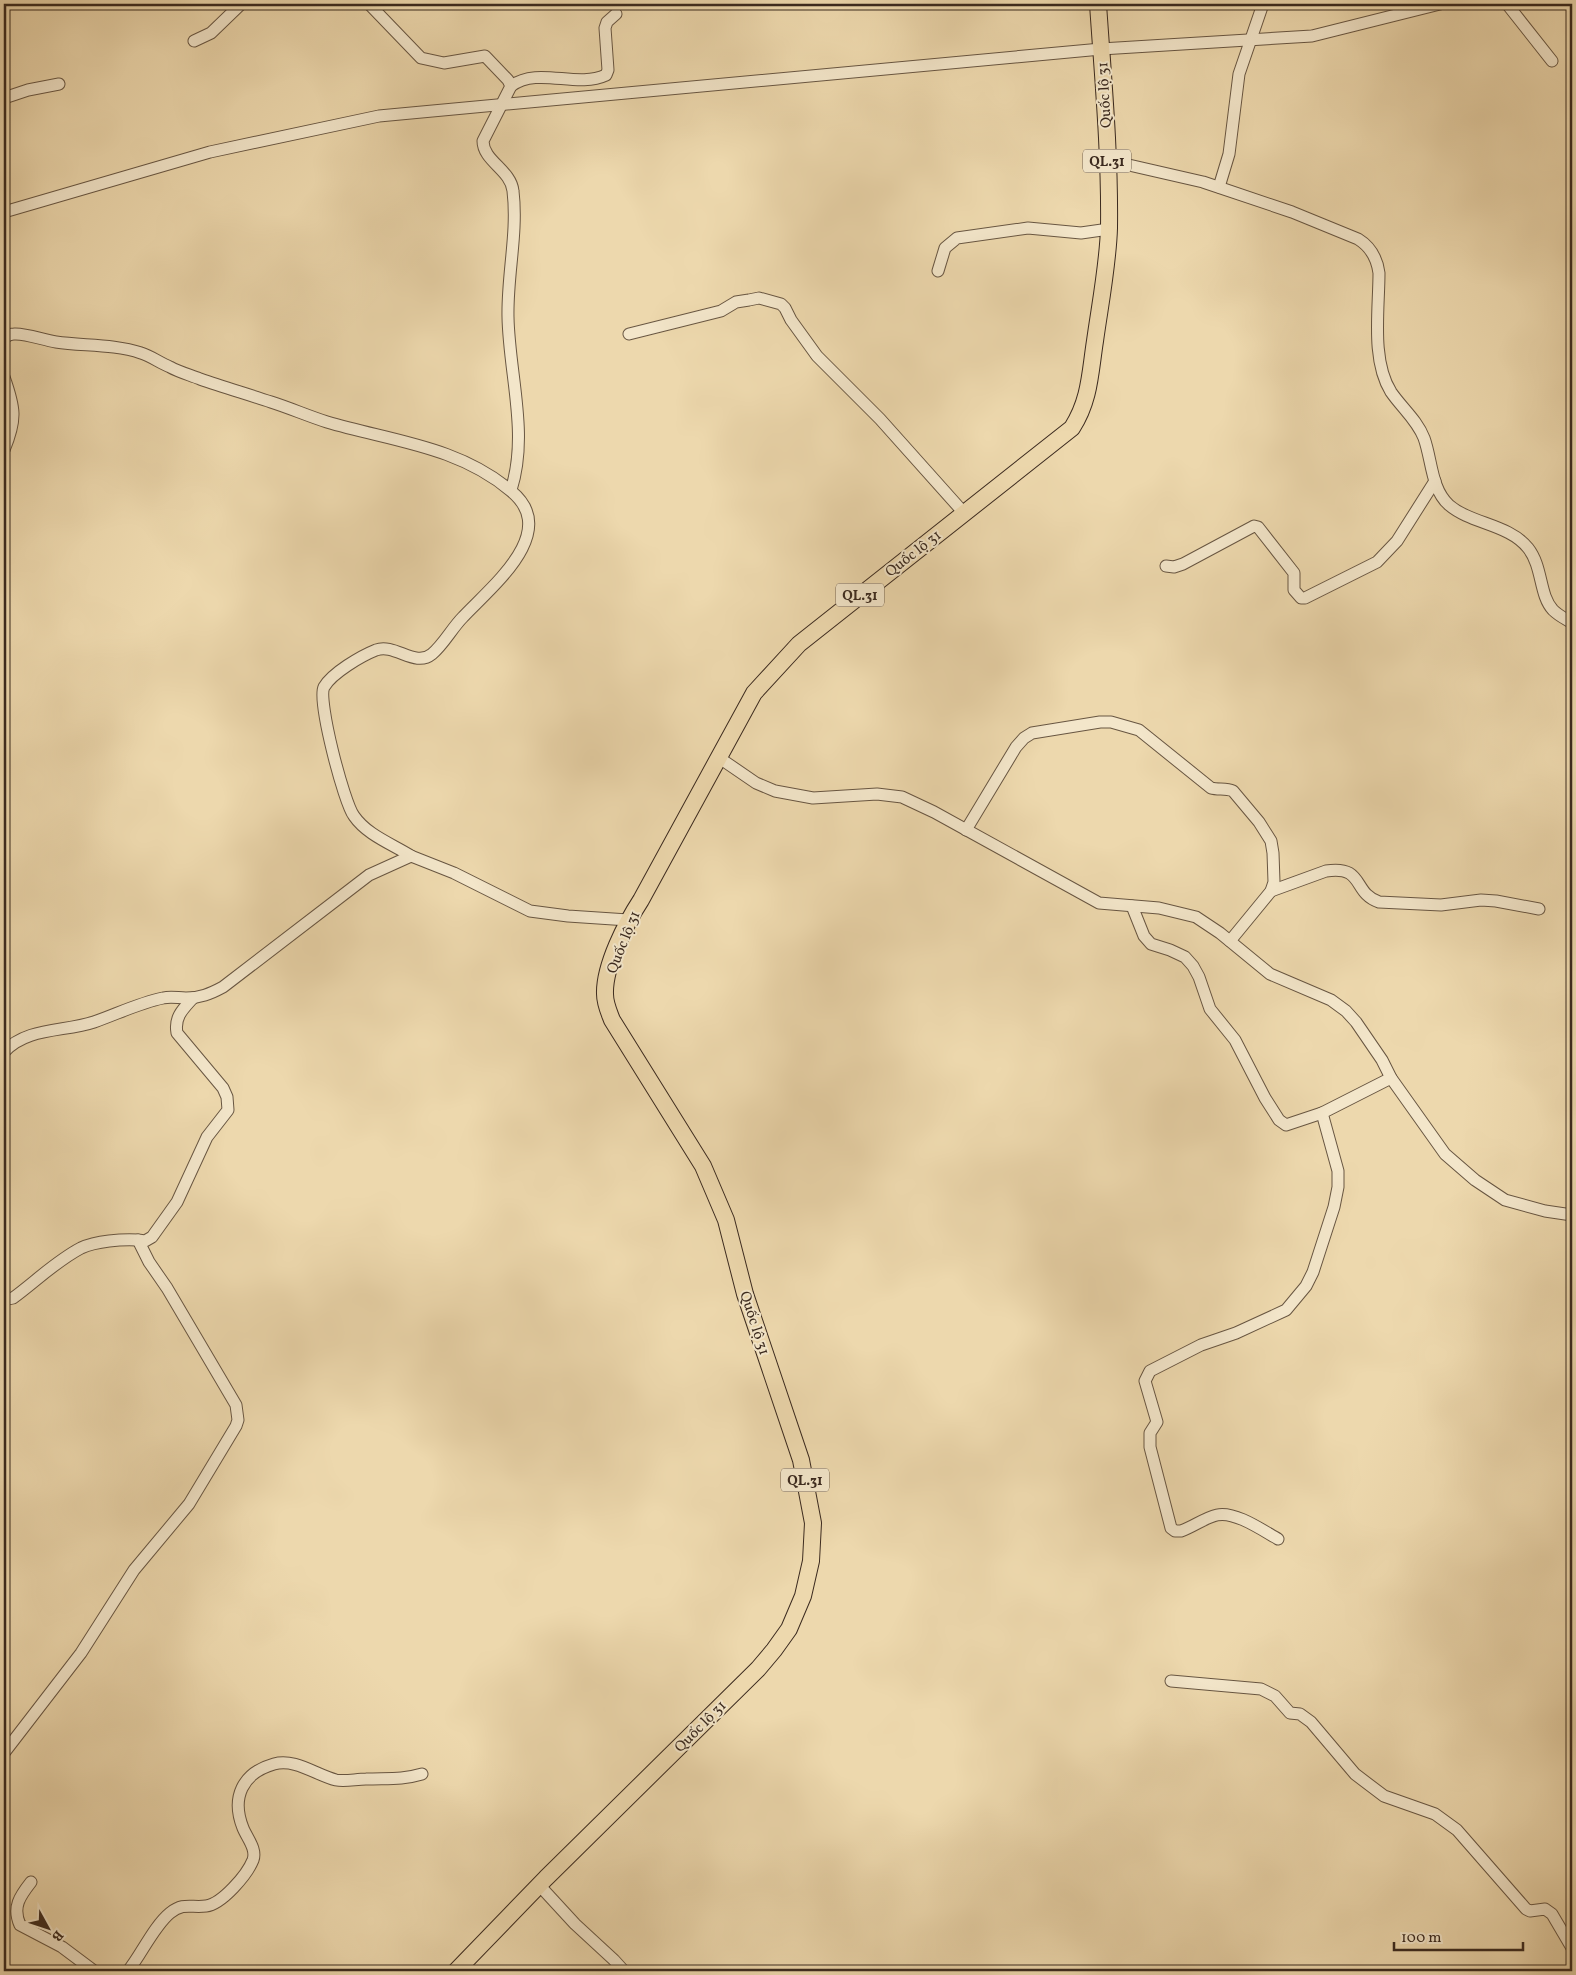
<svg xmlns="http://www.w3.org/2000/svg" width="1576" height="1975" viewBox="0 0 1576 1975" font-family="Vollkorn,serif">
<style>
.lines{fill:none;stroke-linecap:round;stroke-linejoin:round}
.minor-casing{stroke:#685642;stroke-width:13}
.highway-casing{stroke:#3b2a1f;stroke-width:18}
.minor{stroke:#f3e6ca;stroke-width:11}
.highway{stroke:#edd8ad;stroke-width:16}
.labels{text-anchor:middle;stroke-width:4;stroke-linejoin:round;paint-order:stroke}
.shield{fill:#f3e6ca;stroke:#726252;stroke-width:1}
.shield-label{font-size:14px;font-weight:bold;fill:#3b2a1f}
.street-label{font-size:15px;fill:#3b2a1f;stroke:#f3e6ca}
</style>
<rect width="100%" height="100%" fill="#edd8ad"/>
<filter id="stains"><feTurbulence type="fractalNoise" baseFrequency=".004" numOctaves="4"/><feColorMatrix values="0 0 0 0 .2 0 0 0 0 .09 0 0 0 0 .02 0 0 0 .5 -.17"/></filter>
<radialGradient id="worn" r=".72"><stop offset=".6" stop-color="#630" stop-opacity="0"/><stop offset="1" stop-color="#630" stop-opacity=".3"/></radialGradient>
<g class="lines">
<g class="minor-casing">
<g id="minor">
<path d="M369,4L421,58L444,63L485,56L508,80L511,86L483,141C483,161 511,170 513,191C518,233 507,275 508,317C509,374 529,434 511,490"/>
<polyline points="1507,4 1552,61"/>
<polyline points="194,41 211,33 241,4"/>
<path d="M511,86C539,66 576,89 606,75L608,70L605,28L607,22L616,14"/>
<polyline points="4,98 28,90 59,84"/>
<path d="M1107,160L1203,182L1292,212L1358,239C1371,247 1377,258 1379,273C1379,310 1371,360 1391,392C1402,408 1417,420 1424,438C1432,460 1431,489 1449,505C1471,524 1509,524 1528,548C1543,567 1539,595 1553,610C1559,616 1566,619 1572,623"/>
<polyline points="1219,187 1229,154 1239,74 1263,4"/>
<polyline points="4,212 210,152 379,116 1101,49 1312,36 1440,4"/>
<polyline points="938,271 945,248 957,238 1028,228 1081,233 1109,229"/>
<polyline points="629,334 721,311 736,302 749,300 759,298 781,304 785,308 791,320 817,356 880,419 964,513"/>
<path d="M4,338C7,336 9,334 14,334C25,333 43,340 56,342C83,346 114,344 141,353C151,356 160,363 170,367C179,372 190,375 200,379C223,387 247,394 271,402C290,408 308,416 327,422C391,441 458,446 511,491C561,532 492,586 463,617C452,628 444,644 432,654C415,668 395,643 376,650C361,656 332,673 324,687C317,700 344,803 354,816C367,835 392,844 411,856"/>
<path d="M4,377C15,408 17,419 4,450"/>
<polyline points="1166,566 1174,567 1183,564 1254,526 1258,527 1294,573 1294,590 1301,598 1305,598 1377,562 1397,541 1435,481"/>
<polyline points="718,757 756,783 775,791 813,798 877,794 902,797 934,812 1099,903 1159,908 1196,917 1220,933 1270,974 1331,1000 1346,1011 1356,1022 1382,1060 1391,1078 1445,1154 1475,1180 1505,1200 1545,1211 1572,1215"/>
<path d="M966,830L1016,747L1024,738L1032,733L1100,722H1111L1139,730L1211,788C1218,790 1226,788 1233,791L1259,822L1271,841L1273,853L1274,882L1271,891L1230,941"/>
<path d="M1271,891L1326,871C1365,865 1352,893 1379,902L1441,905L1481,900L1496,901L1539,909"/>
<polyline points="1132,906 1144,936 1151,944 1170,950 1185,957 1193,966 1199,977 1210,1009 1235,1040 1265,1098 1279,1120 1286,1125 1322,1113"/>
<path d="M4,1052C27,1027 64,1032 94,1022C117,1014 139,1003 163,998C171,996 178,998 186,998C200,998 210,994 223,987L369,875L411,856L454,873L530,911L568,916L628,920"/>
<path d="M4,1297L8,1299L13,1298C35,1282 56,1261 81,1248C96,1241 122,1239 138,1240"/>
<path d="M1278,1539C1262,1530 1235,1511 1217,1515C1204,1518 1193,1527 1181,1531H1175L1171,1528L1150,1447V1433L1157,1422L1145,1381L1150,1371L1201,1345L1236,1333L1286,1310L1306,1286L1313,1272L1334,1207L1338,1187V1171L1322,1113L1391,1078"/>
<polyline points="1171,1681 1261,1689 1275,1696 1290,1713 1300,1714 1311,1722 1355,1774 1384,1796 1435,1814 1457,1830 1526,1909 1530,1911 1545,1909 1552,1914 1572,1948"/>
<path d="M4,1753L81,1653L134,1570L189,1504L236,1426L238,1420L236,1405L167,1288L149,1262L138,1240L145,1241L152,1237L177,1202L207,1137L228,1110L227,1097L223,1088L177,1033C174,1017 183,1009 193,998"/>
<path d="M31,1882C20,1896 12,1907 20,1925L62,1947L94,1971"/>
<polyline points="540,1886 575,1924 614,1960 624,1971"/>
<path d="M128,1971C141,1955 154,1926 170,1913C184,1902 191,1908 206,1906C222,1904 247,1875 253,1860C257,1849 247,1838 243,1828C231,1798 242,1773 274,1764C295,1758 316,1775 336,1780C345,1782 356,1779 366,1779C386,1778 402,1780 422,1774"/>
</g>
</g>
<g class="highway-casing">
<path id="highway" d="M456,1971L546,1878L758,1669L774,1650L789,1629L803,1596L811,1561L813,1523L801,1460L745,1294L726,1220L703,1166L612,1020C609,1012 605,1004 605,994C604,966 626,923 641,900L754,693L799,644L1072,428C1090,400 1090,373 1095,341C1100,305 1108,264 1109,228C1110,153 1103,78 1098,4"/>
</g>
<use href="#minor" class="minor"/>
<use href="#highway" class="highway"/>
</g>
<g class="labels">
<g class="shield">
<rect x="1083" y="149.5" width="48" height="23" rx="4"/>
<rect x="836" y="583.5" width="48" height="23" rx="4"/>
<rect x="781" y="1468.5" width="48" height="23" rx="4"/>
</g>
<g class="shield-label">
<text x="1107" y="166">QL.31</text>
<text x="860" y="600">QL.31</text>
<text x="805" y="1485">QL.31</text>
</g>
<g class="street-label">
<text transform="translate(1104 95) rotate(-93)" y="5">Quốc lộ 31</text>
<text transform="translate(913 553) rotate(-38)" y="5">Quốc lộ 31</text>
<text transform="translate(623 942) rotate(-68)" y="5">Quốc lộ 31</text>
<text transform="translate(755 1323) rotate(72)" y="5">Quốc lộ 31</text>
<text transform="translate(700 1726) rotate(-45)" y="5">Quốc lộ 31</text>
</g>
</g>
<rect width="1576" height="1975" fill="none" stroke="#edd8ad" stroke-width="20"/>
<rect x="5" y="5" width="1566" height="1965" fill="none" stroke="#3b2a1f" stroke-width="2.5"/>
<rect x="10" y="10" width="1556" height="1955" fill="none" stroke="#3b2a1f"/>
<g transform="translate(48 1928) rotate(130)" stroke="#f3e6ca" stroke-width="4" paint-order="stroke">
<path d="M0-4L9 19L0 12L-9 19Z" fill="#3b2a1f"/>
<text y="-8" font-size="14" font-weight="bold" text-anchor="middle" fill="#3b2a1f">B</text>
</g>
<path d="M1394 1942v8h129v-8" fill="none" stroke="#3b2a1f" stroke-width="2.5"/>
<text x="1401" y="1942" font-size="15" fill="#3b2a1f" stroke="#f3e6ca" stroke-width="4" paint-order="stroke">100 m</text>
<rect width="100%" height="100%" filter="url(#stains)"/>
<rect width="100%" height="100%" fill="url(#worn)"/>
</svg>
